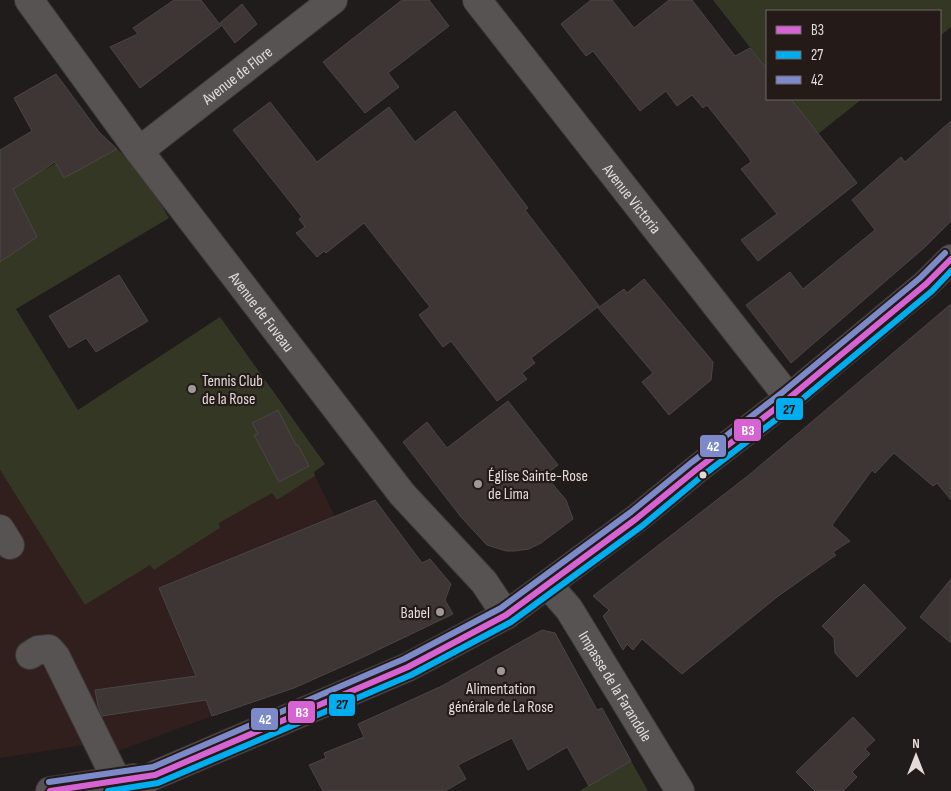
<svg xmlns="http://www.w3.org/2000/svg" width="951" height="791" viewBox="0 0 951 791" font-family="'Sofia Sans Condensed',sans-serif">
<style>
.commercial{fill:#301f1d}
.green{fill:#353725}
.building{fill:#3e3634;stroke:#4a4645}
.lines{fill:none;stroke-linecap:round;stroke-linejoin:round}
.minor-casing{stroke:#3d3938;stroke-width:30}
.minor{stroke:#585353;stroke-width:28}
.bus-1-casing{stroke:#241b19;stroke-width:10}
.bus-2-casing{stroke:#241b19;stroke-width:10}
.bus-3-casing{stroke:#241b19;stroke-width:10}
.bus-1{stroke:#d663d3;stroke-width:6}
.bus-2{stroke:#00adee;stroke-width:6}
.bus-3{stroke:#7c8aca;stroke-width:6}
.poi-dot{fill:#9e9897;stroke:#241b19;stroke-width:2}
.bus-dot{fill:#e1dbd9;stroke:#241b19;stroke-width:2}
.labels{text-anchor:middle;stroke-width:4.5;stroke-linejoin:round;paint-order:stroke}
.street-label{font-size:16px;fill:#e1dbd9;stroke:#241b19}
.poi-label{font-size:16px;fill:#e1dbd9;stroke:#241b19;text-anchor:start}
.line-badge{stroke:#241b19;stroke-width:2}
.badge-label{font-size:14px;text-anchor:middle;font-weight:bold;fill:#fff}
.pale-badge-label{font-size:14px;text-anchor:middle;font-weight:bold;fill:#111}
</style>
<rect width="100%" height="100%" fill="#211c1c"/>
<polygon class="commercial" points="0,470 85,605 150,565 154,570 220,528 219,523 272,492 277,500 315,476 335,517 159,588 212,716 118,751 115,747 104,742 0,758"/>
<g class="green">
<polygon points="713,0 951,0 951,27 940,36 940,11 767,11 767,69"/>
<polygon points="791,99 862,99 818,134"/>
<path d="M104,138C131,158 153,189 169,218L16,309L78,410L220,317L325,464L314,472L315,476L277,500L272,493L219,523L220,528L154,570L150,565L85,605L0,470V150L36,174Z"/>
<polygon points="631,761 648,791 579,791"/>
</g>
<g class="building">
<polygon points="174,0 201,0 221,26 140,88 110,47 138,34 133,28"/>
<polygon points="402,0 429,0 449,26 388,73 399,87 365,113 323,62"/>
<polygon points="591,0 612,0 634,28 669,0 692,0 735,56 750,48 767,69 767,99 791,99 857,183 758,261 741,240 777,214 741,169 751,162 749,158 707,105 703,108 692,95 677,106 666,91 640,111 593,51 586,56 561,24"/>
<polygon points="242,4 257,24 235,43 220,23"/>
<polygon points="56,74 99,132 117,149 64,178 55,162 13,189 37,237 0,262 0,150 32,131 14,98"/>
<polygon points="270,102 317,162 389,107 415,142 455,111 528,208 525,210 599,306 531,358 535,363 522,373 527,379 497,401 451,341 443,347 419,315 430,307 364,223 326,253 324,251 317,257 296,233 305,227 299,219 302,217 233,130"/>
<polygon points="951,121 951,221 925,247 791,363 746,305 790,272 803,289 875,230 852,200 901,157 905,162"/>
<polygon points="119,275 148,321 96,352 86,338 69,348 49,316"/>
<polygon points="644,279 713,362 711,380 669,415 642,382 653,373 598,308 624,289 627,293"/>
<polygon points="951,304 951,500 937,483 933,486 894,453 875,473 872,470 832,525 850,541 833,552 836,555 777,597 682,674 642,639 633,650 627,644 623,650 603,616 609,610 593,596 749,475"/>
<polygon points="508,401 558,465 545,475 566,500 573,519 541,543 529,549 514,551 506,551 487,545 461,517 403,442 427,422 447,448"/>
<polygon points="278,410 296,445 298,445 309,466 279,482 254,435 258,434 252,423"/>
<polygon points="375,500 422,563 430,559 451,584 445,600 453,614 359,659 294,688 212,716 206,700 102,716 98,706 95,690 196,676 159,588"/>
<polygon points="951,579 951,643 920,617"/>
<polygon points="864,584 906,628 857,677 835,653 834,638 822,626"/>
<polygon points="542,630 555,633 597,710 602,708 631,761 589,786 567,747 528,770 512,738 458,765 466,779 445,791 323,791 309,765 326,758 324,753 364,737 358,724 442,686"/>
<polygon points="853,717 875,740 865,749 870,754 852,772 857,777 843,791 815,791 796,772"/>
</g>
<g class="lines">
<g class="minor-casing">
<g id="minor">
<path id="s1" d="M29,0L139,151L402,494L484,582L506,615"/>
<path id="s2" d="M477,0L789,398"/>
<path id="s3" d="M139,151L333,0"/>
<polyline points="0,529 10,545"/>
<path id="s4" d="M548,585L569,609L680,791"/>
<polyline points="30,655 38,650 49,649 56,657 117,781"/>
<polyline points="50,791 134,778"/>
<polyline points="122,791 155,775 408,667 506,615 636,519 697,469 789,398 926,284 951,259"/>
</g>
</g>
<use href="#minor" class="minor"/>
<g class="bus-1-casing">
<polyline id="bus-1" points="50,791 155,775 408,667 506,615 636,519 697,469 789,398 926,284 951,259"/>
</g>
<g class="bus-2-casing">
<polyline id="bus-2" points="108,791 158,783 411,675 511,622 642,526 702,476 795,405 932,291 951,271"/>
</g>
<g class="bus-3-casing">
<polyline id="bus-3" points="49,782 153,767 404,659 501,608 631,512 692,462 784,391 920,278 945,253"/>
</g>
<use href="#bus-1" class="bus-1"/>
<use href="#bus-2" class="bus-2"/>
<use href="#bus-3" class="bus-3"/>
</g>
<g class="poi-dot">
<circle cx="192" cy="389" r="5"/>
<circle cx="478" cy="484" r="5"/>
<circle cx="440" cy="612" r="5"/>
<circle cx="501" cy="671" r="5"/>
</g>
<circle class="bus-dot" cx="703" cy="475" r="4.5"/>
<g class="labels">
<g class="street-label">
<text dy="6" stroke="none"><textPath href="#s3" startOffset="124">Avenue de Flore</textPath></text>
<text dy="6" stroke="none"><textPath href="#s2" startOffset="252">Avenue Victoria</textPath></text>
<text dy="6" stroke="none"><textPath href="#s1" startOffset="389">Avenue de Fuveau</textPath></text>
<text dy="6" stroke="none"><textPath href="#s4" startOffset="122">Impasse de la Farandole</textPath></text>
</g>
<g class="poi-label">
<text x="202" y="386">Tennis Club<tspan x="202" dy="18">de la Rose</tspan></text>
<text x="488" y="481">Église Sainte-Rose<tspan x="488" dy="18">de Lima</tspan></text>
<text x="430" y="618" text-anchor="end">Babel</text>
<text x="501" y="694" text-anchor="middle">Alimentation<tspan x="501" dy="18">générale de La Rose</tspan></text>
</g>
</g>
<g class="line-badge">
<rect x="775" y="397" width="29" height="24" rx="5" fill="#00adee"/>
<rect x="733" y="418" width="29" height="24" rx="5" fill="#d663d3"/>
<rect x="699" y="434" width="28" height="24" rx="5" fill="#7c8aca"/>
<rect x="328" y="693" width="28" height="24" rx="5" fill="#00adee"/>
<rect x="287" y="700" width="29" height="24" rx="5" fill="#d663d3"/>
<rect x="250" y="707" width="29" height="24" rx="5" fill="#7c8aca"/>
</g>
<g class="badge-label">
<text x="748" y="435">B3</text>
<text x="713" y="451">42</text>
<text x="302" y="717">B3</text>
<text x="265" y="724">42</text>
</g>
<g class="pale-badge-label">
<text x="789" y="414">27</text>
<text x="342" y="709">27</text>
</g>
<rect x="766" y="10" width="175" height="90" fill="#241b19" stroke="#706866"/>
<rect x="776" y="26" width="25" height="8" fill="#d663d3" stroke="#706866"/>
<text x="811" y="35" font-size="15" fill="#e1dbd9">B3</text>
<rect x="776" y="51" width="25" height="8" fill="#00adee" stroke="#706866"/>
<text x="811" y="60" font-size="15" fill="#e1dbd9">27</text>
<rect x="776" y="76" width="25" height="8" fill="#7c8aca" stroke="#706866"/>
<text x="811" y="85" font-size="15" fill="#e1dbd9">42</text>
<g transform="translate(916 756)" stroke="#241b19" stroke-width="4" paint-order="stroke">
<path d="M0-4L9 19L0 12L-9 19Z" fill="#e1dbd9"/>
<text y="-8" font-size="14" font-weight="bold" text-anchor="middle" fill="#e1dbd9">N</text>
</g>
</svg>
